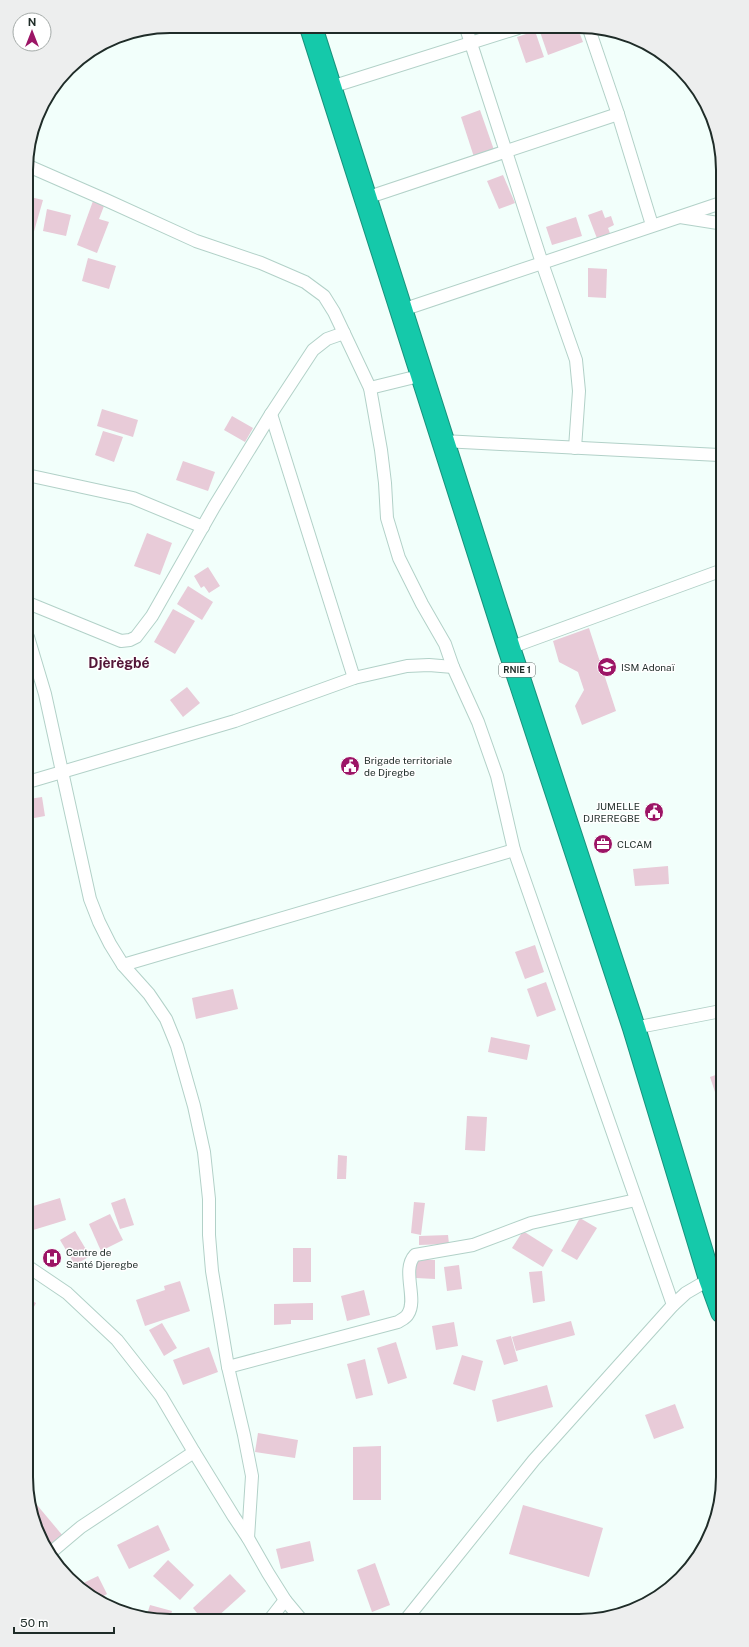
<svg xmlns="http://www.w3.org/2000/svg" width="749" height="1647" viewBox="0 0 749 1647" font-family="'Public Sans',sans-serif">
<style>
.building{fill:#e8cbd8}
.lines{fill:none;stroke-linecap:round;stroke-linejoin:round}
.street-casing{stroke:#b2d1c8;stroke-width:14}
.highway-casing{stroke:#18927c;stroke-width:24}
.street{stroke:#fff;stroke-width:12}
.highway{stroke:#15c9aa;stroke-width:22}
.labels{text-anchor:middle;stroke-width:3;stroke-linejoin:round;paint-order:stroke}
.shield{fill:#fff;stroke:#626b68;stroke-width:1}
.shield-label{font-size:9px;font-weight:bold;fill:#1f2c28}
.poi-label{font-size:10px;fill:#1f2c28;stroke:#fff;text-anchor:start}
.district-label{font-size:14px;font-weight:bold;fill:#541638;stroke:#fff}
.rim{fill:none;stroke:#1f2c28;stroke-width:2}
</style>
<rect width="100%" height="100%" fill="#f2fffb"/>
<g class="building">
<polygon points="542,28 578,29 583,42 548,55 539,29"/>
<polygon points="535,31 544,57 526,63 517,37"/>
<polygon points="480,110 494,150 474,157 461,117"/>
<polygon points="718,131 718,155 712,133"/>
<polygon points="503,175 515,203 499,209 487,181"/>
<polygon points="26,196 43,200 33,235 27,233"/>
<polygon points="93,201 104,206 99,219 109,222 97,253 77,245"/>
<polygon points="47,209 71,215 66,236 43,231"/>
<polygon points="602,210 605,218 611,216 614,225 608,228 611,236 598,241 588,215"/>
<polygon points="576,217 582,236 552,245 546,227"/>
<polygon points="88,258 116,266 109,289 82,281"/>
<polygon points="588,268 607,269 606,298 588,297"/>
<polygon points="102,409 138,420 133,437 97,426"/>
<polygon points="232,416 253,428 245,442 224,430"/>
<polygon points="103,431 123,437 114,462 95,455"/>
<polygon points="183,461 215,472 208,491 176,480"/>
<polygon points="147,533 172,543 160,575 134,566"/>
<polygon points="208,567 220,586 209,593 204,586 201,588 194,576"/>
<polygon points="188,586 213,602 202,620 177,604"/>
<polygon points="173,609 195,621 175,654 154,642"/>
<polygon points="589,628 616,711 582,725 575,706 584,690 578,672 559,662 553,641"/>
<polygon points="187,687 200,703 183,717 170,700"/>
<polygon points="42,797 45,816 29,819 29,799"/>
<polygon points="668,866 669,884 635,886 633,869"/>
<polygon points="535,945 544,972 525,979 515,952"/>
<polygon points="546,982 556,1010 537,1017 527,989"/>
<polygon points="233,989 238,1009 196,1019 192,998"/>
<polygon points="491,1037 530,1045 527,1060 488,1052"/>
<polygon points="721,1073 721,1110 710,1077"/>
<polygon points="467,1116 487,1117 485,1151 465,1150"/>
<polygon points="338,1155 347,1156 346,1179 337,1179"/>
<polygon points="60,1198 66,1220 30,1231 30,1207"/>
<polygon points="125,1198 134,1225 120,1229 111,1203"/>
<polygon points="414,1202 425,1203 421,1235 411,1233"/>
<polygon points="110,1214 123,1240 101,1251 89,1224"/>
<polygon points="580,1218 597,1228 577,1260 561,1251"/>
<polygon points="75,1231 90,1256 75,1265 60,1240"/>
<polygon points="523,1231 553,1250 543,1267 512,1248"/>
<polygon points="448,1235 449,1244 419,1245 419,1236"/>
<rect x="293" y="1248" width="18" height="34"/>
<polygon points="416,1259 435,1260 435,1279 416,1278"/>
<polygon points="459,1265 462,1289 447,1291 444,1267"/>
<polygon points="542,1271 545,1301 533,1303 529,1272"/>
<polygon points="180,1281 190,1311 145,1326 136,1300 165,1290 164,1286"/>
<polygon points="364,1290 370,1315 347,1321 341,1296"/>
<polygon points="30,1300 36,1303 30,1314"/>
<polygon points="313,1303 313,1320 291,1320 291,1324 274,1325 274,1304"/>
<polygon points="571,1321 575,1335 516,1351 512,1337"/>
<polygon points="454,1322 458,1346 436,1350 432,1326"/>
<polygon points="162,1323 177,1348 164,1356 149,1330"/>
<polygon points="511,1336 518,1361 504,1365 496,1340"/>
<polygon points="396,1342 407,1378 388,1384 377,1348"/>
<polygon points="209,1347 218,1372 183,1385 173,1360"/>
<polygon points="462,1355 483,1361 475,1391 453,1384"/>
<polygon points="365,1359 373,1395 356,1399 347,1364"/>
<polygon points="547,1385 553,1407 497,1422 492,1400"/>
<polygon points="675,1404 684,1428 654,1439 645,1415"/>
<polygon points="258,1433 298,1440 295,1458 255,1452"/>
<polygon points="381,1446 381,1500 353,1500 353,1447"/>
<polygon points="32,1499 63,1536 49,1547 39,1535 31,1515"/>
<polygon points="523,1505 603,1528 589,1577 509,1554"/>
<polygon points="158,1525 170,1550 129,1569 117,1545"/>
<polygon points="310,1541 314,1561 281,1569 276,1549"/>
<polygon points="168,1560 194,1585 180,1600 153,1576"/>
<polygon points="375,1563 390,1605 372,1612 357,1570"/>
<polygon points="230,1574 246,1591 216,1618 201,1618 193,1608"/>
<polygon points="98,1576 107,1594 100,1598 77,1586"/>
<polygon points="150,1605 172,1611 170,1618 146,1618"/>
<polygon points="443,1613 473,1616 473,1617 443,1617"/>
</g>
<g class="lines">
<g class="street-casing">
<g id="street">
<polyline points="466,28 542,263 576,360 579,391 575,448"/>
<polyline points="589,29 618,114 652,225"/>
<polyline points="331,87 518,28"/>
<polyline points="26,165 106,200 196,241 261,263 305,282 324,296 334,312 370,388 381,450 385,483 387,518 399,558 422,604 445,644 453,667 478,722 497,776 514,850 673,1305"/>
<polyline points="366,198 618,114"/>
<polyline points="680,217 718,223"/>
<polyline points="402,310 718,204"/>
<polyline points="370,388 423,375"/>
<polyline points="271,414 354,678"/>
<polyline points="443,441 719,455"/>
<polyline points="27,475 133,498 203,527"/>
<polyline points="28,603 121,641 130,640 136,637 152,616 214,507 271,414 313,350 327,339 344,333"/>
<polyline points="28,637 45,694 90,899 99,922 110,944 123,965 149,994 166,1019 177,1046 194,1106 204,1152 209,1199 209,1235 212,1271 228,1367 244,1435 252,1476 248,1538"/>
<polyline points="509,648 720,571"/>
<polyline points="28,782 235,721 354,678 407,666 429,665 453,667"/>
<polyline points="123,965 514,850"/>
<polyline points="634,1028 721,1011"/>
<polyline points="30,1268 67,1293 117,1340 161,1396 194,1452 234,1517 248,1538 268,1573 285,1600 300,1618"/>
<path d="M228,1367L398,1322C401,1320 406,1318 408,1314C418,1299 401,1270 415,1255L473,1245L531,1223L636,1200"/>
<polyline points="49,1554 81,1527 194,1452"/>
<polyline points="408,1617 534,1460 673,1305 686,1293 710,1279"/>
<polyline points="271,1618 285,1600"/>
</g>
</g>
<g class="highway-casing">
<polyline id="highway" points="311,27 509,648 634,1028 710,1279 722,1312"/>
</g>
<use href="#street" class="street"/>
<use href="#highway" class="highway"/>
</g>
<defs>
<g id="school-disc" transform="scale(1)"><circle r="9.5" fill="#9c1566" stroke="#fff"/><path d="M0-5L7-2L0 1L-7-2ZM-4 1L0 2.5L4 1V4Q0 6-4 4Z" fill="#fff"/></g>
<g id="civic-disc" transform="scale(1)"><circle r="9.5" fill="#9c1566" stroke="#fff"/><path d="M-.6-6.5H3V-4.5H.6V-3L4-1V1h2V6H-6V1h2V-1L-.6-3ZM-1.2 2.5V6h2.4V2.5Z" fill="#fff"/></g>
<g id="office-disc" transform="scale(1)"><circle r="9.5" fill="#9c1566" stroke="#fff"/><path d="M-6-3h4V-5.5h4V-3h4V5H-6ZM-1-4.5V-3h2v-1.5ZM-6 0V1H6V0Z" fill="#fff"/></g>
<g id="hospital-disc" transform="scale(1)"><circle r="9.5" fill="#9c1566" stroke="#fff"/><path d="M-5-5h3v3.5h4V-5h3V5h-3V1.5h-4V5h-3Z" fill="#fff"/></g>
</defs>
<g fill-rule="evenodd">
<use href="#school-disc" x="607" y="667"/>
<use href="#civic-disc" x="350" y="766"/>
<use href="#civic-disc" x="654" y="812"/>
<use href="#office-disc" x="603" y="844"/>
<use href="#hospital-disc" x="52" y="1258"/>
</g>
<g class="labels">
<rect class="shield" x="499" y="663" width="36" height="14" rx="3"/>
<g class="shield-label">
<text x="517" y="673">RNIE 1</text>
</g>
<g class="poi-label">
<text x="621" y="671">ISM Adonaï</text>
<text x="364" y="764">Brigade territoriale<tspan x="364" dy="12">de Djregbe</tspan></text>
<text x="640" y="810" text-anchor="end">JUMELLE<tspan x="640" dy="12">DJREREGBE</tspan></text>
<text x="617" y="848">CLCAM</text>
<text x="66" y="1256">Centre de<tspan x="66" dy="12">Santé Djeregbe</tspan></text>
</g>
<g class="district-label">
<text x="119" y="668">Djèrègbé</text>
</g>
</g>
<path d="M0 0H749V1647H0ZM170 33H579A137 137 0 0 1 716 170V1477A137 137 0 0 1 579 1614H170A137 137 0 0 1 33 1477V170A137 137 0 0 1 170 33Z" fill="#edeeee" fill-rule="evenodd"/>
<path class="rim" d="M170 33H579A137 137 0 0 1 716 170V1477A137 137 0 0 1 579 1614H170A137 137 0 0 1 33 1477V170A137 137 0 0 1 170 33Z"/>
<g transform="translate(32 32)"><circle r="19" fill="#ffffff" stroke="#a5aba9"/>
<path d="M0-3L7 15L0 10L-7 15Z" fill="#9c1566"/>
<text y="-6" font-size="11" font-weight="bold" text-anchor="middle" fill="#1f2c28">N</text>
</g>
<path d="M14 1627v6h100v-6" fill="none" stroke="#1f2c28" stroke-width="2"/>
<text x="20" y="1627" font-size="12" fill="#1f2c28" stroke="#ffffff" stroke-width="3" paint-order="stroke">50 m</text>
</svg>
